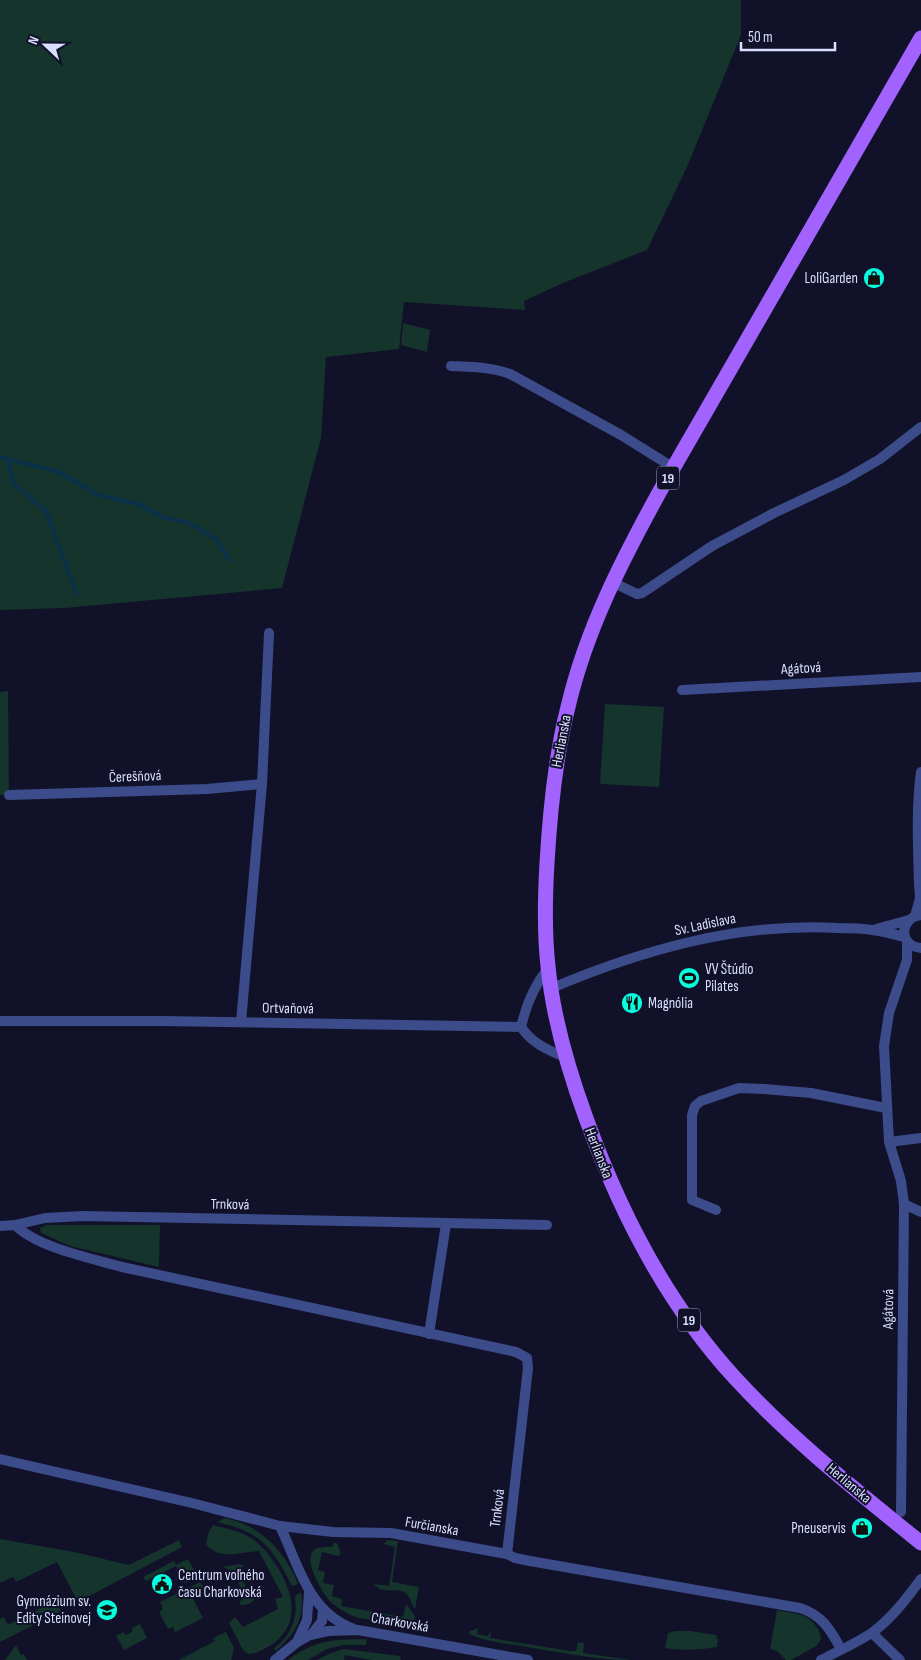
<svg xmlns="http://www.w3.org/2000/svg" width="921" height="1660" viewBox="0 0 921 1660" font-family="'Sofia Sans Condensed',sans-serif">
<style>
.green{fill:#14342c}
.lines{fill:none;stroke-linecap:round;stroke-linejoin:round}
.stream{stroke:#0b3049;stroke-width:4}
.street{stroke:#3c4b89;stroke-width:10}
.primary{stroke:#a162fe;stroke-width:15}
.labels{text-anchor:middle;stroke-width:4;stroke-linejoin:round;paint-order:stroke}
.shield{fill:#11122a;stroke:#9ea2bf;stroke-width:1}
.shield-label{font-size:14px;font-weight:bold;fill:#dbdfff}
.poi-label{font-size:15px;fill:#dbdfff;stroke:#11122a;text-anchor:end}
.street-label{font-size:15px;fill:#dbdfff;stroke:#11122a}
</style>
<rect width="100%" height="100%" fill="#11122a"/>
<g class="green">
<polygon points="0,0 741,0 741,35 687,167 647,250 563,283 524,301 525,310 404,302 399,349 326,357 321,438 282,588 65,608 0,610"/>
<polygon points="403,323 430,330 427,352 401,345"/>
<polygon points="8,691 9,795 0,795 0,692"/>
<polygon points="605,704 664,707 659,787 600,784"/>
<polygon points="47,1225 160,1225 159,1267 70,1246 41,1233 40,1228"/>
<path d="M225,1518C260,1525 285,1551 298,1584L292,1586C272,1547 261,1532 217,1522Z"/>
<path d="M213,1525C227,1529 241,1531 253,1539C263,1547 271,1557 278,1568C298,1600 299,1634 260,1651C254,1654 248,1656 243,1650L229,1623L235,1617L243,1627L278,1609L275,1599L283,1597L259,1551C241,1552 219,1561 206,1544L208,1534Z"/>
<polygon points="0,1539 74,1552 129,1565 179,1540 182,1547 78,1602 57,1562 16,1582 13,1577 0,1583"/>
<path d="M387,1540L398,1541L392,1582L419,1587L415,1609C411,1604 411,1596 404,1592C395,1587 382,1595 374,1584L389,1586L395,1547L384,1544Z"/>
<path d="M334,1543H337L341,1554L338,1556L322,1552L318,1570L325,1572L323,1583L334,1585L332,1596L342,1599L341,1606L403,1617L406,1604L415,1616L414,1622C401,1622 366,1621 353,1616C345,1612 334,1606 328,1599C323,1593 320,1586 316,1579C308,1560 305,1545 332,1547Z"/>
<polygon points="188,1559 198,1577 185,1583 176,1566 146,1581 143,1577 174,1561 176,1565"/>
<path d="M240,1564L243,1566V1569L238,1572L249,1593L254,1589L258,1590C257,1599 250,1606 241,1605L239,1602L245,1598L233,1571L222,1567Z"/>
<polygon points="200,1582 204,1588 191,1595 203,1618 175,1632 173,1627 168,1629 159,1612 163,1609 160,1602"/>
<path d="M301,1592C306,1617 294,1635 276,1651L274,1648C292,1636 298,1616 295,1596Z"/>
<polygon points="56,1600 61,1611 0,1642 0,1619 4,1617 8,1625"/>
<path d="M777,1610C796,1614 810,1613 819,1631C822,1638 821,1641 816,1646L791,1660H786L777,1651L770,1649Z"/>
<polygon points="140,1624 147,1638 124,1650 116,1636 123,1632 126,1635 132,1632 132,1628"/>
<path d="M478,1628L477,1634L488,1636L491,1631L490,1638L570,1651H576L578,1642L584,1643L583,1653L630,1660C597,1660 565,1653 533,1648C512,1644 489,1643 469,1634L470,1631Z"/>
<path d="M675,1631H690L716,1635L718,1640L717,1647C699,1650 683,1651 665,1648L668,1633Z"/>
<polygon points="226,1632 234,1648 231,1660 179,1660 215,1641 213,1638"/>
<path d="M367,1639L366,1645H343L327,1649L308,1660H288C317,1639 332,1640 367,1639Z"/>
<polygon points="16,1645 21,1655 24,1654 27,1660 5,1660"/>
<polygon points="343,1649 400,1656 401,1660 372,1660 345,1655 344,1660 317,1660 329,1654"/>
</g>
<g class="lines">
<g class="stream">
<polyline points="0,457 59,472 98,495 139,504 162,517 189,523 216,539 230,561"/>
<polyline points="7,459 14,484 46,511 77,595"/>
</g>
<g class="street">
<path d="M451,366C471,367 491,367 510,374L621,435L674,468"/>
<polyline points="612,582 637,594 642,593 712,546 774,513 844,480 880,459 921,427"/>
<polyline points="682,690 921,677"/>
<path d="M921,772C916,809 918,847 919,884L921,886"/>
<polyline points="9,795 207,789 262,784"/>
<path d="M921,915C899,918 898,946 921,948"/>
<polyline points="915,916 920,898 919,884 921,884"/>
<polyline points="876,929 909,920"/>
<path d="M552,988C642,950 739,922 838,928C849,928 861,928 872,930C883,931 894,935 905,937"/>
<polyline points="0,1021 161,1021 521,1027"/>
<polyline points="241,1022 262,784 269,633"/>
<path d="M521,1027C526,1005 534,986 548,968"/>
<path d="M521,1027C532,1043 547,1050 565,1057"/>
<polyline points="889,1142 921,1138"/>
<polyline points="904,1204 921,1212"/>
<polyline points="716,1210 692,1200 692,1115 695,1106 701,1101 739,1088 764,1089 811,1093 886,1108"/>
<path d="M15,1225C38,1248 91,1258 122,1267L516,1352L527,1358L528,1368L507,1554"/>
<polyline points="0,1226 15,1225 45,1218 83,1216 547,1225"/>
<polyline points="429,1334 446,1224"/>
<path d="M0,1459L192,1503L280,1526L333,1532L391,1533L507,1554L515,1558L530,1561L800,1608C822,1615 830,1629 841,1649"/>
<polyline points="901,1512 904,1204 901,1181 889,1142 884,1046 889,1013 907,960 907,941"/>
<path d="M280,1526C299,1566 308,1612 354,1629"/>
<polyline points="872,1633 900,1660"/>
<polyline points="311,1635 322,1621 323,1609"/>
<polyline points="297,1642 307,1620 309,1592"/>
<polyline points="275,1660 296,1643 310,1635 328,1631 358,1630 528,1660"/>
<path d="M821,1660C838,1651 857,1643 873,1632C892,1618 907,1598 921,1579"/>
</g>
<path class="primary" d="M921,38L660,491C622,560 586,630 568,707C555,758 550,811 547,863C545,897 544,931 548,966C553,1018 568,1069 586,1118C620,1213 667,1304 735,1378C791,1439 857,1491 921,1543"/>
</g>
<defs>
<g id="shop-disc" transform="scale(1.125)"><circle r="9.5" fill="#08fddf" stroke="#11122a"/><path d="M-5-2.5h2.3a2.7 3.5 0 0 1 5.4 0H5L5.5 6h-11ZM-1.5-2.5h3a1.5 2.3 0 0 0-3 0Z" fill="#111"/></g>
<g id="stadium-disc" transform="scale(1.125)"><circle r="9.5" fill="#08fddf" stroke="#11122a"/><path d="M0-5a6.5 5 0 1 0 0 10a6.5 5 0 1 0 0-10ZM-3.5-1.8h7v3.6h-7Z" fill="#111"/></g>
<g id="restaurant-disc" transform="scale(1.125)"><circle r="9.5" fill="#08fddf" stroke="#11122a"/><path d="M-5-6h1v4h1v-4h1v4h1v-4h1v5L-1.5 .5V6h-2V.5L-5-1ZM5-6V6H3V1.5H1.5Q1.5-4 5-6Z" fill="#111"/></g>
<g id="civic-disc" transform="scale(1.125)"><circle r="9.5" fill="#08fddf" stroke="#11122a"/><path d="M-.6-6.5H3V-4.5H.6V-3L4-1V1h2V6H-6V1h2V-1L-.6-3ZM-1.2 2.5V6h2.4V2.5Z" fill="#111"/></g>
<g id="school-disc" transform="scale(1.125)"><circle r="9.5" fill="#08fddf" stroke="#11122a"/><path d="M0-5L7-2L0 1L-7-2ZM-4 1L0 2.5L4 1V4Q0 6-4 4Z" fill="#111"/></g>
</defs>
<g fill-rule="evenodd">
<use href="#shop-disc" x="874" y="278"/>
<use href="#stadium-disc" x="689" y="978"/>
<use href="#restaurant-disc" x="632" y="1003"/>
<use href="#shop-disc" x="862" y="1528"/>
<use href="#civic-disc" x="162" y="1584"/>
<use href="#school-disc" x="107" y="1610"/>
</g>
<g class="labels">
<g class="shield">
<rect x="657" y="466.5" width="22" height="23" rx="4"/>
<rect x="678" y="1308.5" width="22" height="23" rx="4"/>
</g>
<g class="shield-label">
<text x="668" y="483">19</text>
<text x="689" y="1325">19</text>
</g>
<g class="poi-label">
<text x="858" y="283">LoliGarden</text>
<text x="705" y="974" text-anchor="start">VV Štúdio<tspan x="705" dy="17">Pilates</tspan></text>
<text x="648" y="1008" text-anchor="start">Magnólia</text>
<text x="846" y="1533">Pneuservis</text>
<text x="178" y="1580" text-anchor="start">Centrum voľného<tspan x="178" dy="17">času Charkovská</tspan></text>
<text x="91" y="1606">Gymnázium sv.<tspan x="91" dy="17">Edity Steinovej</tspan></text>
</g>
<g class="street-label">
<text transform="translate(801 668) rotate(-3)" y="5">Agátová</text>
<text transform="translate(561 741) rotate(-79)" y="5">Herlianska</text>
<text transform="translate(135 776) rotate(-2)" y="5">Čerešňová</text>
<text transform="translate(705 924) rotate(-12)" y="5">Sv. Ladislava</text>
<text transform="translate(288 1008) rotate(1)" y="5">Ortvaňová</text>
<text transform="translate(599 1153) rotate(69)" y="5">Herlianska</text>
<text transform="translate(230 1204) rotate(1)" y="5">Trnková</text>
<text transform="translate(888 1309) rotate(-89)" y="5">Agátová</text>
<text transform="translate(849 1483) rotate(40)" y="5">Herlianska</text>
<text transform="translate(497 1508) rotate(-83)" y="5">Trnková</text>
<text transform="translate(432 1526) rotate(10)" y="5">Furčianska</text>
<text transform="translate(400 1622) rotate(10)" y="5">Charkovská</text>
</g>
</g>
<g transform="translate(45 45) rotate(292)" stroke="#11122a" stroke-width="4" paint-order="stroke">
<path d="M0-4L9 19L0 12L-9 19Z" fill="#dbdfff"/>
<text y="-8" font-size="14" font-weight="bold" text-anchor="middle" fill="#dbdfff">N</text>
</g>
<path d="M741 42v8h94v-8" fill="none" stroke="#dbdfff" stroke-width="2.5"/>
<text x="748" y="42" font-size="15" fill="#dbdfff" stroke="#11122a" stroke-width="4" paint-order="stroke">50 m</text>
</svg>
